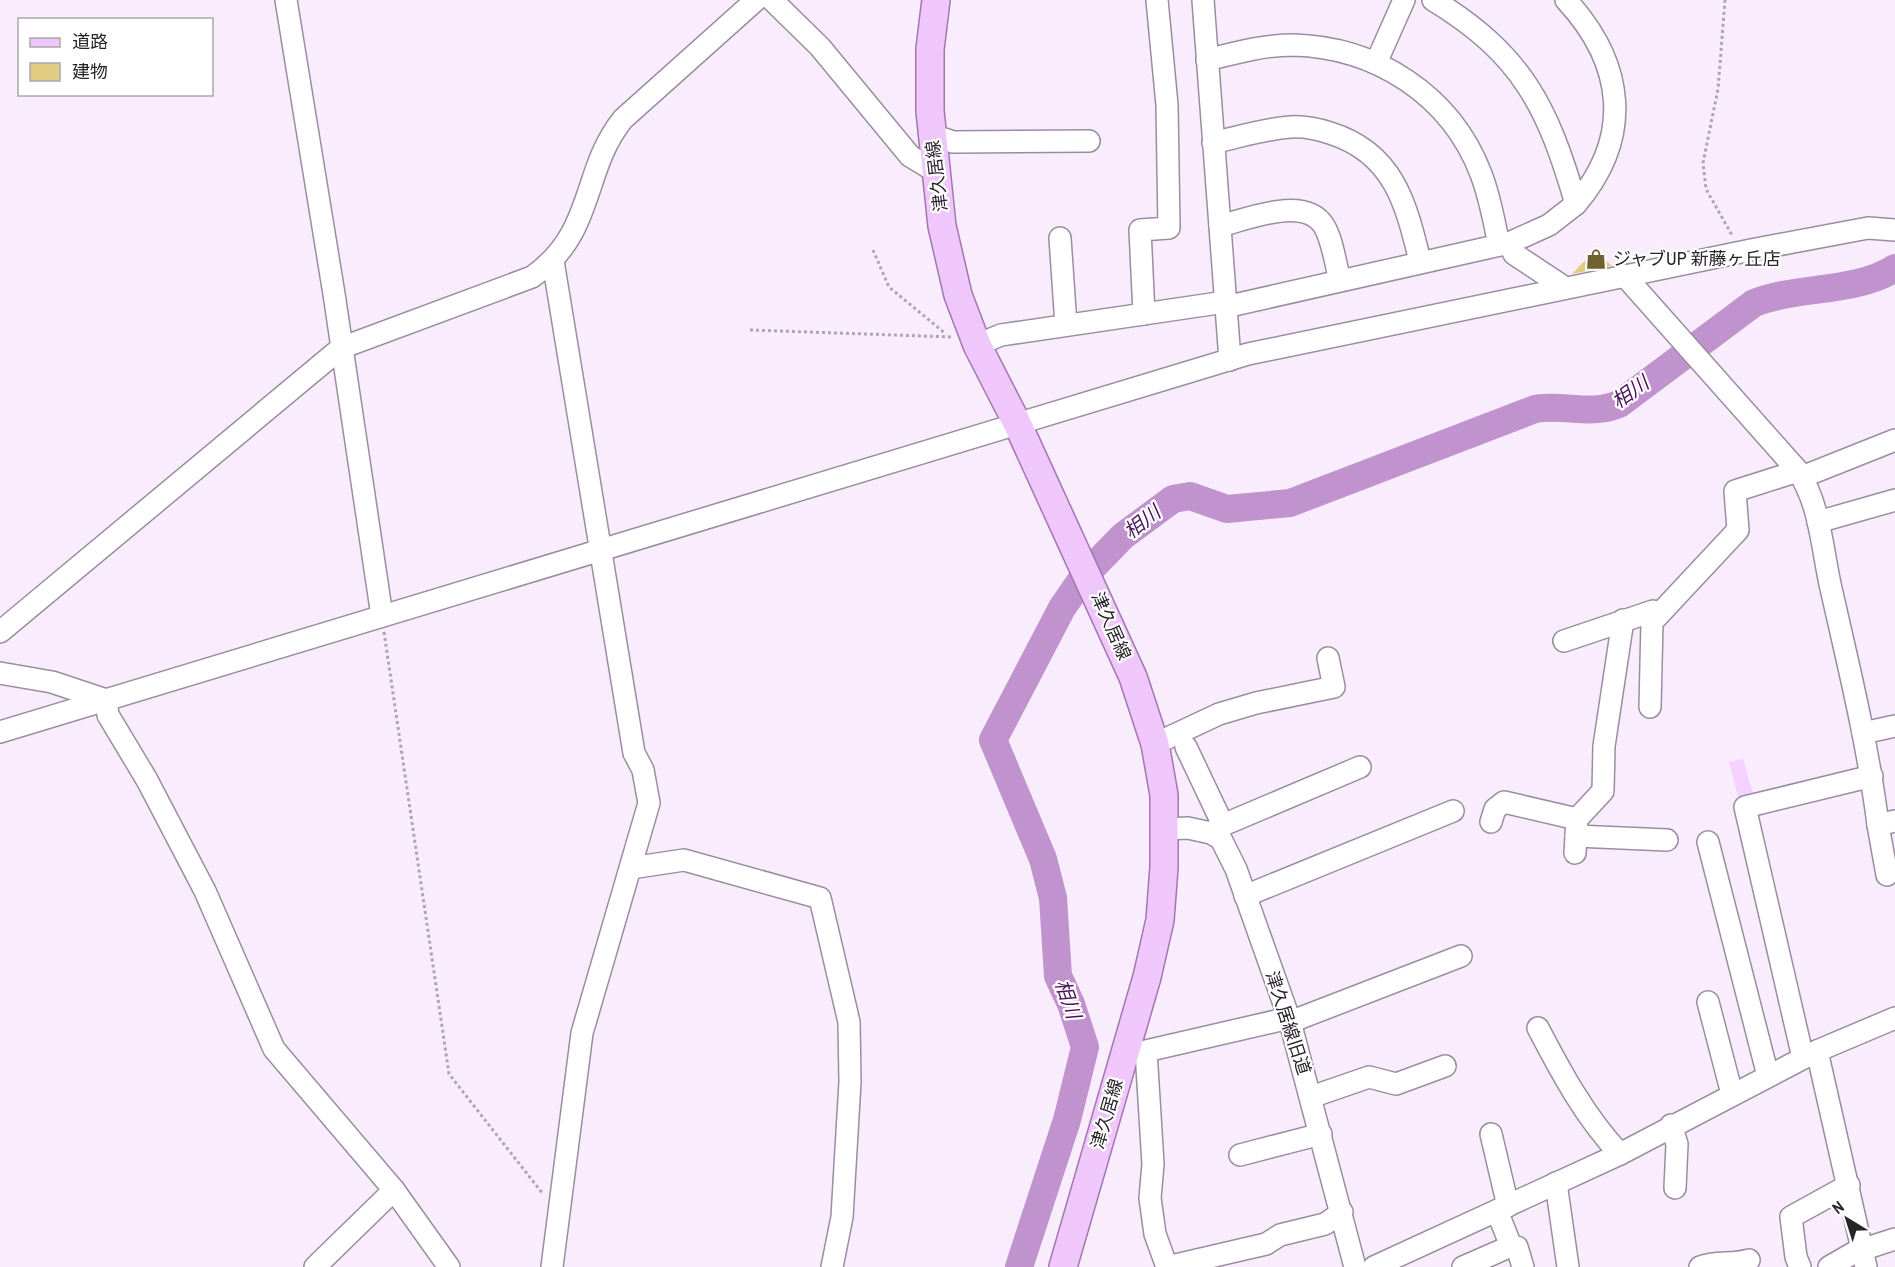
<svg xmlns="http://www.w3.org/2000/svg" width="1895" height="1267" viewBox="0 0 1895 1267" font-family="'Archivo Narrow','Noto Sans JP',sans-serif">
<style>
.green{fill:#f4d1ff}
.lines{fill:none;stroke-linecap:round;stroke-linejoin:round}
.river{stroke:#c093ce;stroke-width:28}
.building{fill:#e2cc82}
.minor-casing{stroke:#9b8da0;stroke-width:24}
.major-casing{stroke:#a376af;stroke-width:30}
.path{stroke:#afa5b2;stroke-width:3;stroke-dasharray:3 3;stroke-linecap:butt}
.minor{stroke:#fff;stroke-width:21}
.major{stroke:#efc7fa;stroke-width:27}
.labels{text-anchor:middle;stroke-width:4.5;stroke-linejoin:round;paint-order:stroke}
.street-label{font-size:18px;fill:#29232a;stroke:#fff}
.poi-label{font-size:18px;fill:#29232a;stroke:#fff;text-anchor:start}
.water-label{font-size:20px;font-style:italic;fill:#491158;stroke:#fff}
</style>
<rect width="100%" height="100%" fill="#f9edfd"/>
<polygon class="green" points="1743,759 1754,797 1739,800 1729,762"/>
<g class="lines">
<path class="river" d="M1019,1267L1067,1120L1085,1047L1071,1004L1058,976L1053,898L1043,859L993,740L1062,608L1084,576L1123,536L1173,499L1190,496L1227,509L1290,503L1535,409C1564,404 1592,416 1619,404L1754,303C1798,286 1857,293 1895,268"/>
</g>
<polygon class="building" points="1595,250 1612,266 1572,274"/>
<g class="lines">
<g class="minor-casing">
<g id="minor">
<polyline points="286,0 334,294 382,616"/>
<polyline points="772,0 820,47 910,156 938,173"/>
<polyline points="1203,0 1230,360"/>
<path d="M1566,0C1625,64 1633,137 1576,204"/>
<path d="M1207,60C1235,53 1264,45 1293,45C1376,47 1451,95 1481,174C1490,197 1494,221 1499,245"/>
<polyline points="1376,63 1404,0"/>
<polyline points="932,135 953,142 1089,141"/>
<path d="M1213,143C1238,137 1264,129 1290,127C1303,126 1318,129 1330,133C1394,153 1406,204 1420,261"/>
<path d="M1220,226C1248,219 1305,195 1324,226C1333,241 1335,263 1340,280"/>
<polyline points="1060,238 1066,325"/>
<polyline points="1509,243 1514,254 1564,287"/>
<path d="M1624,275L1798,471C1820,505 1822,547 1830,584C1848,664 1868,744 1878,825L1895,821"/>
<path d="M1225,307L1509,243L1549,225L1576,204C1548,107 1522,54 1433,0"/>
<polyline points="1144,314 1140,230 1169,228 1167,105 1157,0"/>
<polyline points="977,345 1001,335 1225,302"/>
<polyline points="1802,477 1895,440"/>
<polyline points="1818,522 1895,500"/>
<path d="M0,632L341,348L532,277C596,232 581,171 623,119L756,0"/>
<polyline points="1564,641 1653,611 1660,613"/>
<polyline points="0,673 52,682 106,700"/>
<polyline points="106,700 108,715 147,780 205,891 274,1049 394,1190 449,1267"/>
<polyline points="1650,707 1652,622 1738,530 1735,491 1798,471"/>
<polyline points="0,732 1248,354 1751,250 1868,228 1895,230"/>
<polyline points="1863,733 1895,726"/>
<polyline points="1155,744 1219,714 1256,703 1334,687 1328,658"/>
<polyline points="1186,747 1223,825"/>
<polyline points="1491,822 1495,809 1504,802 1577,819"/>
<polyline points="1878,825 1887,875"/>
<polyline points="1166,829 1188,828 1211,833 1221,839 1236,869 1289,1018 1355,1267"/>
<polyline points="1211,833 1223,825 1360,767"/>
<polyline points="1576,836 1667,840"/>
<polyline points="1708,842 1768,1076"/>
<polyline points="1575,853 1577,819 1603,791 1604,746 1623,620"/>
<polyline points="631,868 684,860 820,898 849,1022 850,1082 842,1217 832,1267"/>
<polyline points="1245,896 1453,811"/>
<polyline points="1708,1002 1732,1094"/>
<polyline points="1290,1022 1461,956"/>
<path d="M1538,1028C1561,1072 1585,1117 1620,1154"/>
<polyline points="1817,1051 1866,1267"/>
<polyline points="1803,1058 1745,807 1872,776"/>
<polyline points="1311,1097 1369,1077 1396,1084 1445,1066"/>
<polyline points="1671,1125 1677,1144 1675,1188"/>
<polyline points="1491,1134 1508,1206"/>
<polyline points="1240,1155 1321,1134"/>
<polyline points="1556,1183 1568,1267"/>
<polyline points="1511,1246 1517,1247 1523,1267"/>
<polyline points="315,1267 394,1190"/>
<polyline points="552,1267 582,1033 649,803 643,770 634,753 553,261"/>
<polyline points="1167,1267 1155,1234 1150,1198 1153,1164 1146,1051 1289,1018"/>
<polyline points="1167,1267 1266,1244 1280,1235 1325,1224 1342,1212"/>
<polyline points="1374,1267 1620,1154 1817,1051 1895,1018"/>
<polyline points="1463,1267 1511,1246 1497,1211"/>
<path d="M1700,1267C1716,1261 1733,1265 1749,1260"/>
<polyline points="1800,1267 1796,1257 1791,1217 1849,1185"/>
<polyline points="1829,1267 1855,1252 1895,1239"/>
</g>
</g>
<g class="major-casing">
<polyline id="major" points="936,0 930,49 930,111 942,226 958,295 977,345 1018,425 1133,677 1155,744 1164,795 1164,867 1160,920 1147,977 1063,1267"/>
</g>
<g class="path">
<polyline points="1725,0 1718,89 1703,163 1706,189 1733,237"/>
<polyline points="873,250 889,287 946,334"/>
<polyline points="750,330 952,337"/>
<polyline points="384,632 449,1074 543,1194"/>
</g>
<use href="#minor" class="minor"/>
<use href="#major" class="major"/>
</g>
<defs>
<g id="shop-bare" transform="scale(1.62)"><path d="M-5-2.5h2.3a2.7 3.5 0 0 1 5.4 0H5L5.5 6h-11ZM-1.5-2.5h3a1.5 2.3 0 0 0-3 0Z" fill="#70622f" stroke="#fff" stroke-width="2.5" paint-order="stroke"/></g>
</defs>
<g fill-rule="evenodd">
<use href="#shop-bare" x="1596" y="259"/>
</g>
<g class="labels">
<g class="street-label">
<text transform="translate(937 176) rotate(-97)" y="6">津久居線</text>
<text transform="translate(1111 626) rotate(66)" y="6">津久居線</text>
<text transform="translate(1288 1023) rotate(72)" y="6">津久居線旧道</text>
<text transform="translate(1107 1114) rotate(-74)" y="6">津久居線</text>
</g>
<g class="poi-label">
<text x="1613" y="265">ジャブUP 新藤ヶ丘店</text>
</g>
<g class="water-label">
<text transform="translate(1630 392) rotate(-35)" y="7">相川</text>
<text transform="translate(1142 522) rotate(-38)" y="7">相川</text>
<text transform="translate(1068 999) rotate(71)" y="7">相川</text>
</g>
</g>
<rect x="18" y="18" width="195" height="78" fill="#ffffff" stroke="#a9a7aa" stroke-width="1.5"/>
<rect x="30" y="38" width="30" height="9" fill="#efc7fa" stroke="#a9a7aa" stroke-width="1.5"/>
<text x="72" y="48" font-size="18" fill="#29232a">道路</text>
<rect x="30" y="63" width="30" height="18" fill="#e2cc82" stroke="#a9a7aa" stroke-width="1.5"/>
<text x="72" y="78" font-size="18" fill="#29232a">建物</text>
<g transform="translate(1847 1219) rotate(322)" stroke="#ffffff" stroke-width="4.5" paint-order="stroke">
<path d="M0-4.5L10 22L0 15L-10 22Z" fill="#29232a"/>
<text y="-9" font-size="16" font-weight="bold" text-anchor="middle" fill="#29232a">N</text>
</g>
</svg>
